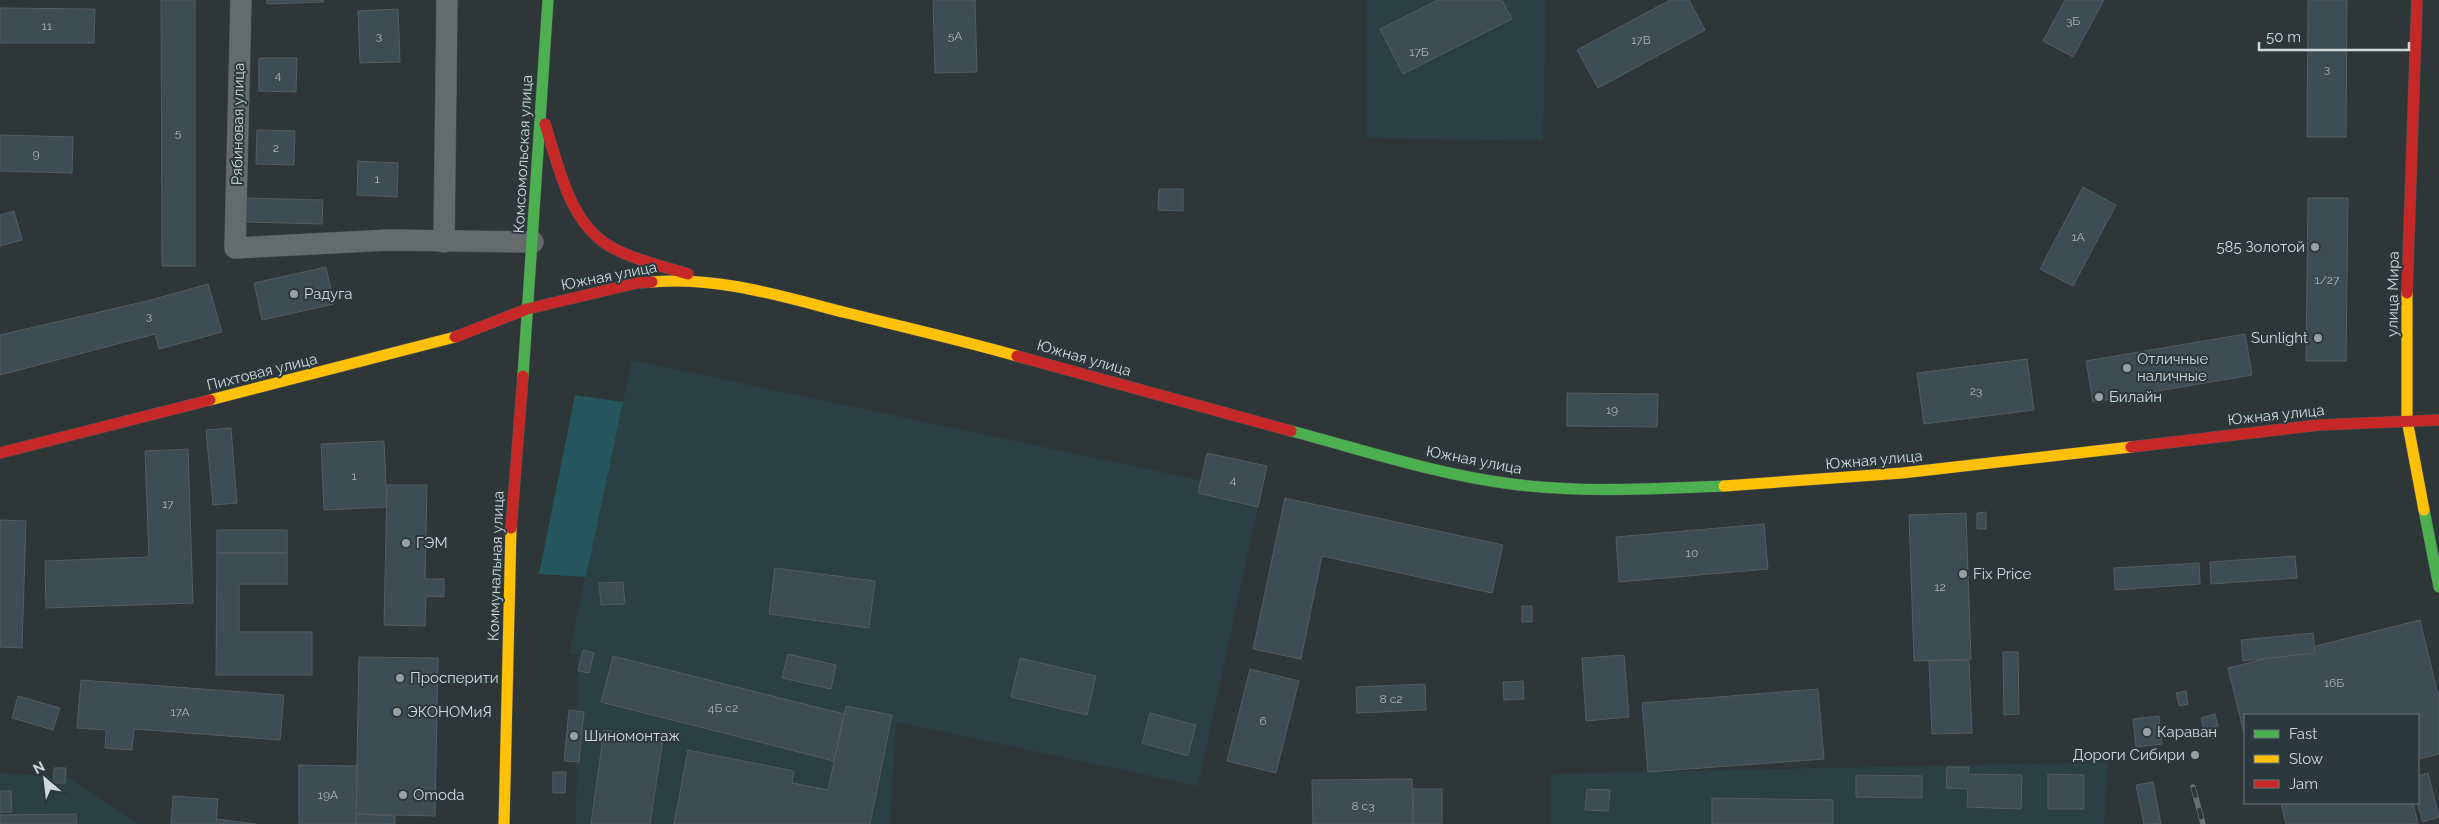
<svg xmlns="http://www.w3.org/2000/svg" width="2439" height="824" viewBox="0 0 2439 824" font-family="Raleway,sans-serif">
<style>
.built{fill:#2a4042}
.green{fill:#26565d}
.building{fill:#3c4d53;stroke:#555c5e}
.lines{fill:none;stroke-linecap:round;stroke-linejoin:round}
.street-casing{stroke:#4c5253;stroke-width:22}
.fast-casing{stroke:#4c5253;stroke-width:12}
.slow-casing{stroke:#4c5253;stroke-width:12}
.jam-casing{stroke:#4c5253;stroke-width:12}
.street{stroke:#656b6c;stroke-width:21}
.fast{stroke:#4caf50;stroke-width:11}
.slow{stroke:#ffc107;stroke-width:11}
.jam{stroke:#c62828;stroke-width:11}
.rail-casing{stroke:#6a6f70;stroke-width:5.5}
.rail{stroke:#2b393c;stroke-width:4;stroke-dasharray:11;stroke-linecap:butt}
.poi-dot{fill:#98a0a1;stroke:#2b393c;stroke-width:2}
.labels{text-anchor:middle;stroke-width:4;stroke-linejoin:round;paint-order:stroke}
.number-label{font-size:12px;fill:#abb6b8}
.street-label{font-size:15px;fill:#d0d9da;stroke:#2b393c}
.poi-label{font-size:15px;fill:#d0d9da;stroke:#2b393c;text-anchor:start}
</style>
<rect width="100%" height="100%" fill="#2f3638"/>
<g class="built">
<polygon points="1367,0 1546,0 1543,141 1367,138"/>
<polygon points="632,360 1261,493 1198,786 896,722 890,824 576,824 578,655 569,653"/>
<polygon points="2108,762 2104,824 1551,824 1550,774"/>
<polygon points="0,773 67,777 140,824 0,824"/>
</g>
<polygon class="green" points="575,395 623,402 586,577 539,574"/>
<g class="building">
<polygon points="161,0 195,0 195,266 162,266"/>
<polygon points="267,0 323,0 324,2 267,4"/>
<polygon points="933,0 975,0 977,72 935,73"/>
<polygon points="1438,0 1502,0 1512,19 1403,74 1380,29"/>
<polygon points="1670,0 1689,0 1705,30 1598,88 1577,50"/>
<polygon points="2065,0 2104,0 2073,57 2043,41"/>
<polygon points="2308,0 2347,0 2346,137 2307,137"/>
<polygon points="0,8 95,9 94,43 0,43"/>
<polygon points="398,9 400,62 360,63 358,11"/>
<polygon points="259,58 297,58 296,92 259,91"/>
<polygon points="257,130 295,131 294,165 256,164"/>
<polygon points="0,135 73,137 72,173 0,171"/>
<polygon points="358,161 398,163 397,197 357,195"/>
<polygon points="2083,187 2116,205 2073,286 2040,269"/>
<polygon points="1159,189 1183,189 1183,211 1158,210"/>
<polygon points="245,198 323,200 322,224 245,222"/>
<polygon points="2308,198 2348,198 2346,361 2306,361"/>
<polygon points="14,211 22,240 0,246 0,215"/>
<polygon points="326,267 334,304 262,320 254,283"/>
<polygon points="208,284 222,332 159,349 155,334 0,375 0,335 147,301"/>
<polygon points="2245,334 2252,375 2093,402 2086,361"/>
<polygon points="2027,359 2034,410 1924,424 1917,373"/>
<polygon points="1567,393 1658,394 1657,427 1567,426"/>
<polygon points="231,428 237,503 213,505 206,430"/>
<polygon points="384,441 387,507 324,510 321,444"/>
<polygon points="188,449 193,603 46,608 45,561 149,557 145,451"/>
<polygon points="1207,453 1267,466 1258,507 1198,493"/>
<polygon points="387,485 427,485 425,579 444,579 444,597 426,596 425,626 384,625"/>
<polygon points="1285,498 1503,545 1492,593 1322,556 1301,659 1253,649"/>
<polygon points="1986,512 1986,529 1977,529 1977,513"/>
<polygon points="1966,513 1971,659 1914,661 1909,515"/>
<polygon points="0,520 26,521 22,648 0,647"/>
<polygon points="1764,524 1768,569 1619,582 1616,537"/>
<rect x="217" y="530" width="70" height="23"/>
<polygon points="217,553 287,553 287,584 239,584 239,632 312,632 312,675 216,675"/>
<polygon points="2295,556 2297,578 2211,584 2210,562"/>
<polygon points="2199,563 2200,584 2115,590 2114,568"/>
<polygon points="775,568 875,581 869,628 769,614"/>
<polygon points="623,582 625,604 601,605 599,583"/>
<rect x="1522" y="606" width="10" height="16"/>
<polygon points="2420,620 2439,699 2439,754 2418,759 2418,715 2245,715 2245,737 2228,668"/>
<polygon points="2313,633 2315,653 2243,661 2241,640"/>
<polygon points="583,650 594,653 589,673 578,671"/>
<polygon points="2003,652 2018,652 2019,714 2004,715"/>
<polygon points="788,654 836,665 831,689 782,678"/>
<polygon points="1624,655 1629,717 1586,721 1582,658"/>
<polygon points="613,656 844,714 834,761 601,702"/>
<polygon points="359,657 438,658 435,816 356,814"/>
<polygon points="1020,658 1096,676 1087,715 1011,697"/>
<polygon points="1969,660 1972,733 1932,734 1929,661"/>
<polygon points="1250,669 1299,681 1276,773 1227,761"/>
<polygon points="81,680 284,695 280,740 134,729 132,750 105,748 106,730 77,728"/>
<polygon points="1523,681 1524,699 1504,700 1503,682"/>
<polygon points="1425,684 1426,710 1357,713 1356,687"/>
<polygon points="1818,689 1824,759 1648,772 1642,703"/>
<polygon points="2186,691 2188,704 2179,706 2176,693"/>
<polygon points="18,696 60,708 53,730 12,718"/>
<polygon points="846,706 892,715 870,824 674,824 688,750 794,771 792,783 828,790"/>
<polygon points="569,710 584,712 579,762 564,761"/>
<polygon points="1150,713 1196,725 1188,756 1142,743"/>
<polygon points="2215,714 2218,726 2204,729 2201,718"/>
<polygon points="2159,716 2162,744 2136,747 2133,719"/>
<polygon points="604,730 663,739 650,824 591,824"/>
<polygon points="299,765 357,766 356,824 299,824"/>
<polygon points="1947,767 1969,767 1968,774 2022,775 2021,809 1967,807 1968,789 1946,788"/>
<polygon points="54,768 66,768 65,783 53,783"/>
<polygon points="553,772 566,772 565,793 553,793"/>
<polygon points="2428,773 2439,817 2423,822 2417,803 2418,776"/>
<polygon points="2048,774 2084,775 2084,809 2048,809"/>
<polygon points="1856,775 1922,776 1922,798 1856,797"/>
<polygon points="1412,779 1413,824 1313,824 1312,780"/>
<polygon points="2153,782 2161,824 2144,824 2136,785"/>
<rect x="1413" y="789" width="29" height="35"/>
<polygon points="1587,789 1610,790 1608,811 1585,810"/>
<polygon points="0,791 11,791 12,812 0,812"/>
<polygon points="173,796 218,799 216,824 171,824"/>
<polygon points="1712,798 1833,800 1833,824 1712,824"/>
<polygon points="2281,803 2413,803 2418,824 2286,824"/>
<polygon points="76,814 77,824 0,824 0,815"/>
<polygon points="356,814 395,816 395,824 356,824"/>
<polygon points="217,819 256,824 216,824"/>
</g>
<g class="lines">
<g class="street-casing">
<g id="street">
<polyline points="241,0 235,248 389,240 533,242"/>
<polyline points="444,242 447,0"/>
</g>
</g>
<g class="fast-casing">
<g id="fast">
<polyline points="523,376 548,0"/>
<path d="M1291,431C1364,450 1438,475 1512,484C1582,493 1654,489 1724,486"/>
<polyline points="2424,510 2439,587"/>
</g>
</g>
<g class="slow-casing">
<g id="slow">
<path d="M652,282C718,276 784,297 847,313C904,327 961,340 1017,356"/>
<polyline points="2407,293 2407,420 2424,510"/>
<polyline points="210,400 455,337"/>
<polyline points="1724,486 1902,473 2131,447"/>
<polyline points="504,824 511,528"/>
</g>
</g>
<g class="jam-casing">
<g id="jam">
<path d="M545,124C559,167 569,223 611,247C635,260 662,266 688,274"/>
<polyline points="2407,293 2417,0"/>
<polyline points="455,337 527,309 637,283 652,282"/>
<polyline points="1017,356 1291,431"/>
<polyline points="2131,447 2319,425 2439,420"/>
<polyline points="0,453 210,400"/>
<polyline points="511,528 523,376"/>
</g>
</g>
<use href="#street" class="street"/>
<use href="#fast" class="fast"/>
<use href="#slow" class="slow"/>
<use href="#jam" class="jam"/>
<g class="rail-casing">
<polyline id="rail" points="2193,787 2203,824"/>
</g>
<use href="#rail" class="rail"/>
</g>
<g class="poi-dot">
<circle cx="2315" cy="247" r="5"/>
<circle cx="294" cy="294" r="5"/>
<circle cx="2318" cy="338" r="5"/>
<circle cx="2127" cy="368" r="5"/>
<circle cx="2099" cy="397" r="5"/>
<circle cx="406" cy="543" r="5"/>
<circle cx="1963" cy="574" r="5"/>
<circle cx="400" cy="678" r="5"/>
<circle cx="397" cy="712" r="5"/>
<circle cx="2147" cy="732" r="5"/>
<circle cx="574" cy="736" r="5"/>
<circle cx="2195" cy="755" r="5"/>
<circle cx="403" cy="795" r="5"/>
</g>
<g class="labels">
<g class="number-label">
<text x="2073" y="25">3Б</text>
<text x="47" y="30">11</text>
<text x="379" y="40">3</text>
<text x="955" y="40">5А</text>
<text x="1641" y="44">17В</text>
<text x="1419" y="56">17Б</text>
<text x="2327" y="73">3</text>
<text x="278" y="79">4</text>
<text x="178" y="137">5</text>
<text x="276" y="152">2</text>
<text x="36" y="158">9</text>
<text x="377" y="183">1</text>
<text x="2078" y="241">1А</text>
<text x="2327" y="284">1/27</text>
<text x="149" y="320">3</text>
<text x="1976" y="395">23</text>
<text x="1612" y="414">19</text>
<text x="354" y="480">1</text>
<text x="1233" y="484">4</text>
<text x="168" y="508">17</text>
<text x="1692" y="557">10</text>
<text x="1940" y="591">12</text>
<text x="2334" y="687">16Б</text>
<text x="1391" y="703">8 с2</text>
<text x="723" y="712">4Б с2</text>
<text x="180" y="716">17А</text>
<text x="1263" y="725">6</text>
<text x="328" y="799">19А</text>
<text x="1363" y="810">8 с3</text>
</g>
<g class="street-label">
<text transform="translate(238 124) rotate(-89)" y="5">Рябиновая улица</text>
<text transform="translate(523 154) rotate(-87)" y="5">Комсомольская улица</text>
<text transform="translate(609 276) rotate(-11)" y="5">Южная улица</text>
<text transform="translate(2393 294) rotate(-89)" y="5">улица Мира</text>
<text transform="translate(1084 358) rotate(16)" y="5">Южная улица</text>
<text transform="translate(262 372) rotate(-14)" y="5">Пихтовая улица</text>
<text transform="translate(2276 415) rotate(-6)" y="5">Южная улица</text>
<text transform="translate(1474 460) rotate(11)" y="5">Южная улица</text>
<text transform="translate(1874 460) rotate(-5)" y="5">Южная улица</text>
<text transform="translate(496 566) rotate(-88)" y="5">Коммунальная улица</text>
</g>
<g class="poi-label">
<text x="2305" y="252" text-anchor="end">585 Золотой</text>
<text x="304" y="299">Радуга</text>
<text x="2308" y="343" text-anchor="end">Sunlight</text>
<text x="2137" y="364">Отличные<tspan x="2137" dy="17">наличные</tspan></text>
<text x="2109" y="402">Билайн</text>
<text x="416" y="548">ГЭМ</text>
<text x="1973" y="579">Fix Price</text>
<text x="410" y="683">Просперити</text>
<text x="407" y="717">ЭКОНОМиЯ</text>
<text x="2157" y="737">Караван</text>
<text x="584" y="741">Шиномонтаж</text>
<text x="2185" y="760" text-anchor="end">Дороги Сибири</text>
<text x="413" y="800">Omoda</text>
</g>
</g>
<rect x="2244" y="714" width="175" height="90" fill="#2b393c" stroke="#6d797b"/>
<rect x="2254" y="730" width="25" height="8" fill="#4caf50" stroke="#6d797b"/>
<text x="2289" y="739" font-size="15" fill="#d0d9da">Fast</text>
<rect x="2254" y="755" width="25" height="8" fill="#ffc107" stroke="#6d797b"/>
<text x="2289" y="764" font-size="15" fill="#d0d9da">Slow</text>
<rect x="2254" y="780" width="25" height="8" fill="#c62828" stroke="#6d797b"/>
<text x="2289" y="789" font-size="15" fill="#d0d9da">Jam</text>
<g transform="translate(45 779) rotate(332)" stroke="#2b393c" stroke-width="4" paint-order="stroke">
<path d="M0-4L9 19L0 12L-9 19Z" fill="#d0d9da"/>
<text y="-8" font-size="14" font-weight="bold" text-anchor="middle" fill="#d0d9da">N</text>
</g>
<path d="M2259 42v8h150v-8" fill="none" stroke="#d0d9da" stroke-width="2.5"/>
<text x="2266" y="42" font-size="15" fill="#d0d9da" stroke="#2b393c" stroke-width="4" paint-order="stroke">50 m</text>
</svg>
